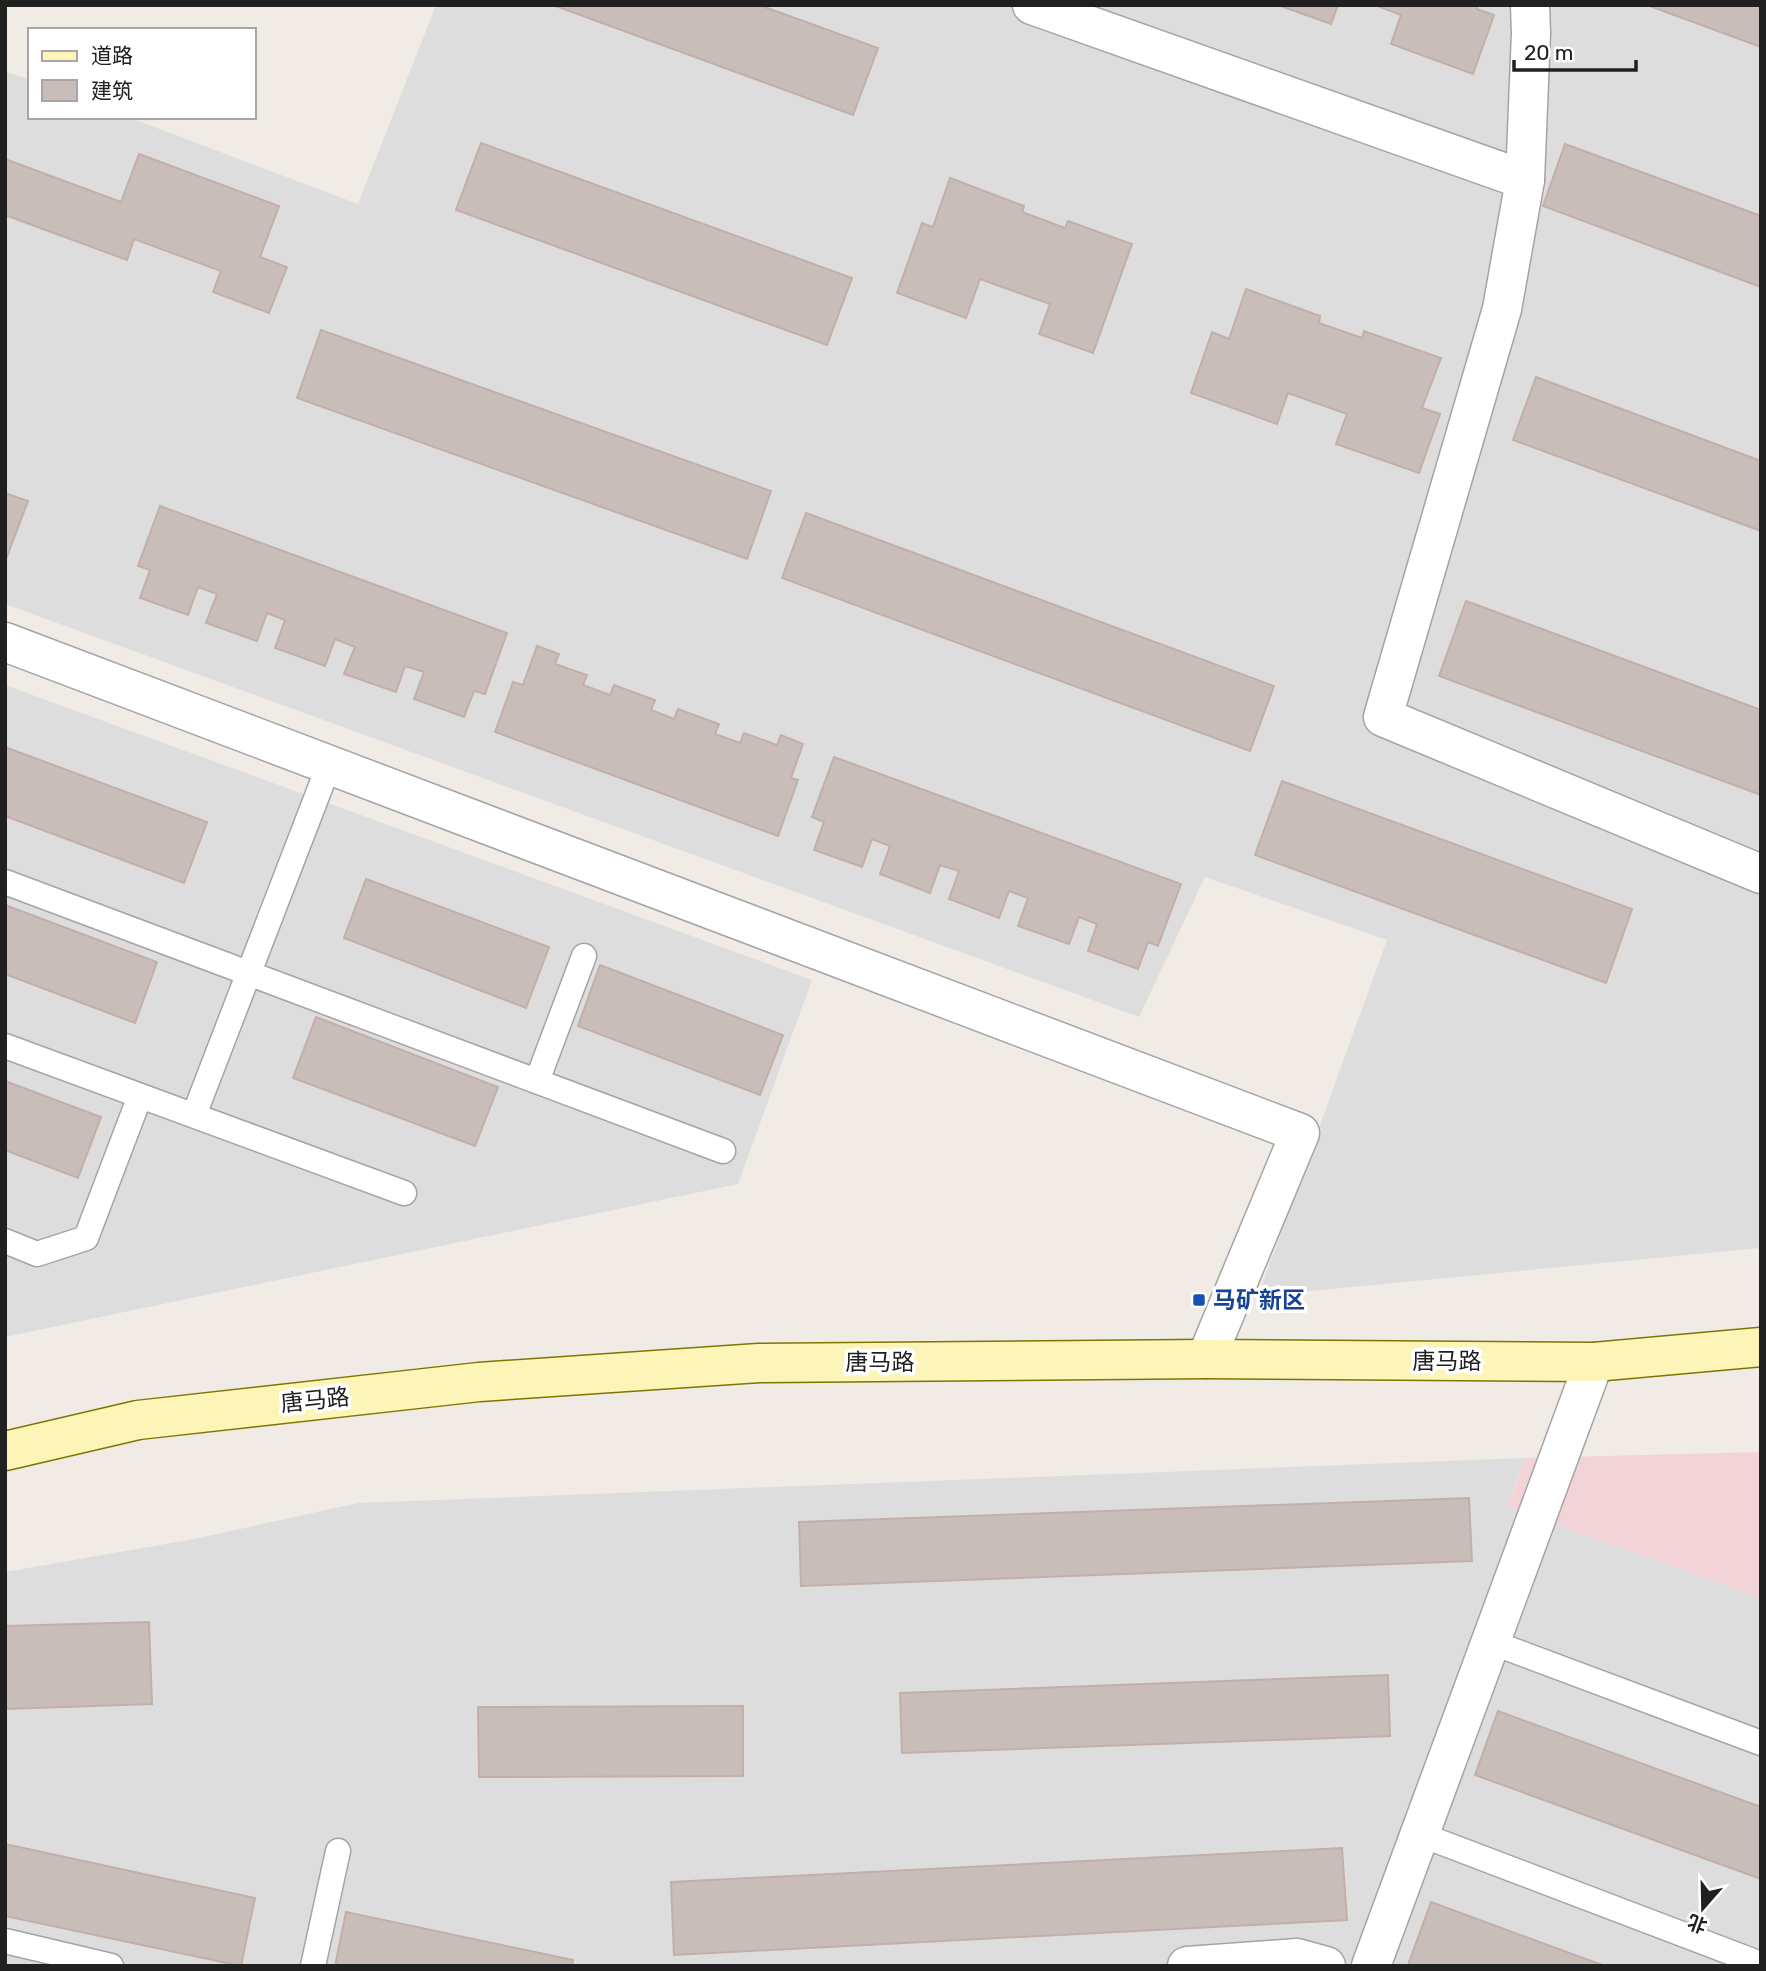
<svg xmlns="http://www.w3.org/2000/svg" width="1766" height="1971" viewBox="0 0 1766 1971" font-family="Rubik,'Noto Sans SC',sans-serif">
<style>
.residential{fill:#dedddd}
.commercial{fill:#f2d4d8}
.building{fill:#c9bdb9;stroke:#c3afa7;stroke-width:2}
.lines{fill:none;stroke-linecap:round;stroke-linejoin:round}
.lane-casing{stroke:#a4a4a4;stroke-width:27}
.street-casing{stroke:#a4a4a4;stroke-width:41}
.secondary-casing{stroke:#7e7600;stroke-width:41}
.lane{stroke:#fff;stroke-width:24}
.street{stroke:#fff;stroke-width:38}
.secondary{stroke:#fdf5b8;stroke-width:38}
.transit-dot{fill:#1a4fb4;stroke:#fff;stroke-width:2.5}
.labels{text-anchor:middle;stroke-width:7;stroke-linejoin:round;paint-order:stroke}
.transit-label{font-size:23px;font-weight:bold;fill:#164399;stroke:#fff;text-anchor:start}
.street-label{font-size:23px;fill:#202020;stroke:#fff}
</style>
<rect width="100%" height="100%" fill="#f1ebe6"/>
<g class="residential">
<polygon points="436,5 1761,5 1761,1248 1258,1296 1387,940 1205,877 1139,1017 5,604 5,71 30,80 30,117 128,117 358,204"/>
<polygon points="5,685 812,980 738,1184 5,1337"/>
<polygon points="1525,1458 1509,1500 1761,1595 1761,1966 5,1966 5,1572 194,1539 358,1503"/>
</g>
<polygon class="commercial" points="1761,1452 1761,1598 1507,1507 1525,1458"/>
<g class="building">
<polygon points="553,5 759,5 878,48 853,115"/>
<polygon points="1278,5 1338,5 1331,24"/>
<polygon points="1375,5 1478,5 1477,9 1494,15 1473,74 1391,44 1401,15"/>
<polygon points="1647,5 1761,5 1761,47"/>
<polygon points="481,143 852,278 827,345 456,210"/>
<polygon points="1565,144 1761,216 1761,287 1543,206"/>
<polygon points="139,154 279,206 260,257 287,267 269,313 213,292 221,271 134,239 127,260 5,215 5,159 121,202"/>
<polygon points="950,178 1024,206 1022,212 1065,228 1068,221 1132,244 1093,353 1039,334 1050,304 980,279 966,318 897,293 922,223 933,227"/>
<polygon points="1246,289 1320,316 1319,323 1362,338 1364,331 1441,358 1422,408 1440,414 1419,473 1336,444 1347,414 1288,393 1277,424 1191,393 1212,332 1229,339"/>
<polygon points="321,330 771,491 747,559 297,398"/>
<polygon points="1536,377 1761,461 1761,531 1513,440"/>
<polygon points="5,493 28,501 5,562"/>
<polygon points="160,506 507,633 485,694 474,691 464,717 414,699 424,672 405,666 396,692 344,674 355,647 335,639 325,666 275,648 285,620 267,613 257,641 206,623 217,594 198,587 188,615 140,598 150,570 138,566"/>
<polygon points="806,513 1274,686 1250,751 782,578"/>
<polygon points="1466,601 1761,710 1761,795 1439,676"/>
<polygon points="537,646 559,654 555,664 587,675 583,685 610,695 614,685 655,700 651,710 674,719 678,709 719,724 715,734 740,743 744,733 777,745 781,735 803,744 791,778 798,780 778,836 495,732 513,682 523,685"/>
<polygon points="5,747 207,822 184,883 5,816"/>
<polygon points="834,757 1181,884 1158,946 1148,942 1138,969 1088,951 1097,924 1079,917 1069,944 1018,926 1028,898 1009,891 999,918 949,899 959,871 940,865 930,893 880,874 890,846 872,839 862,867 814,850 824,822 812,817"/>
<polygon points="1282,781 1632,909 1606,983 1255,855"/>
<polygon points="366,879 549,947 526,1008 344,938"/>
<polygon points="5,905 157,962 135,1023 5,974"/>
<polygon points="600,965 783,1035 760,1095 578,1026"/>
<polygon points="316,1017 498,1087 475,1146 293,1078"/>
<polygon points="5,1081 101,1117 78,1178 5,1150"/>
<polygon points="1469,1498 1472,1561 801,1586 799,1522"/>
<polygon points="149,1622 152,1704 5,1709 5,1626"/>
<polygon points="1388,1675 1390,1736 902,1753 900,1693"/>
<polygon points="743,1706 743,1776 479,1777 478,1707"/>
<polygon points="1498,1711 1761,1807 1761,1879 1475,1775"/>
<polygon points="5,1844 255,1898 241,1966 5,1916"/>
<polygon points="1342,1848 1347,1920 674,1955 671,1882"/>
<polygon points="1431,1902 1605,1966 1410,1966 1408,1965"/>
<polygon points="346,1912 573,1960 572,1966 335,1966"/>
</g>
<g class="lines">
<g class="lane-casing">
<g id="lane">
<polyline points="5,882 723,1151"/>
<polyline points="5,1046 404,1193"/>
<polyline points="537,1081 584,956"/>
<polyline points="194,1115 329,765"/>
<polyline points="5,1241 37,1254 86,1238 140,1096"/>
<polyline points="1491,1642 1761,1743"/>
<polyline points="1419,1834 1761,1964"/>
<polyline points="5,1941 111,1966"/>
<polyline points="313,1966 338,1851"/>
</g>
</g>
<g class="street-casing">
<g id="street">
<polyline points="1032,5 1525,180"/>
<polyline points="1530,5 1531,33 1525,180 1502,309 1383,717 1761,874"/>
<polyline points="5,642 1300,1133 1206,1359"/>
<polyline points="1187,1966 1297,1958 1326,1966"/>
<polyline points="1371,1966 1594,1362"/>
</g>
</g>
<g class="secondary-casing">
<polyline id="secondary" points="5,1451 138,1420 479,1382 759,1363 1206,1359 1594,1362 1761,1347"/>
</g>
<use href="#lane" class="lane"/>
<use href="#street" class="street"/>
<use href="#secondary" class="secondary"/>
</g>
<rect class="transit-dot" x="1192" y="1293" width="14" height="14" rx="3.5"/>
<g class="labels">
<g class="transit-label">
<text x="1213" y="1308">马矿新区</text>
</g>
<g class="street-label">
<text x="1447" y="1369">唐马路</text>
<text x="880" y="1370">唐马路</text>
<text transform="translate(315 1400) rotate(-6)" y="8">唐马路</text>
</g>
</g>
<rect width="1766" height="1971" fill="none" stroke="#202020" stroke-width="14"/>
<rect x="28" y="28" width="228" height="91" fill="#ffffff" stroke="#a6a6a6" stroke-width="2"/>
<rect x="42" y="51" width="35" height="10" fill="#fdf5b8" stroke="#a6a6a6" stroke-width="2"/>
<text x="91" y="63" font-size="21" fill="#202020">道路</text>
<rect x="42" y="80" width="35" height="21" fill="#c9bdb9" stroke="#a6a6a6" stroke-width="2"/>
<text x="91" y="98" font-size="21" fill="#202020">建筑</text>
<g transform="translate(1703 1908) rotate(200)" stroke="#ffffff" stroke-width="5" paint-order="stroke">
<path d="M0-5L12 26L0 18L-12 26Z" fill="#202020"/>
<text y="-10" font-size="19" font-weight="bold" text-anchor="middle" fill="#202020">北</text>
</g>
<path d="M1514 60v10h122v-10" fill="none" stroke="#202020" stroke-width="3.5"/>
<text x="1524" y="60" font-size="21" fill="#202020" stroke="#ffffff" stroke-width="5" paint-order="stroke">20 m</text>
</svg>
